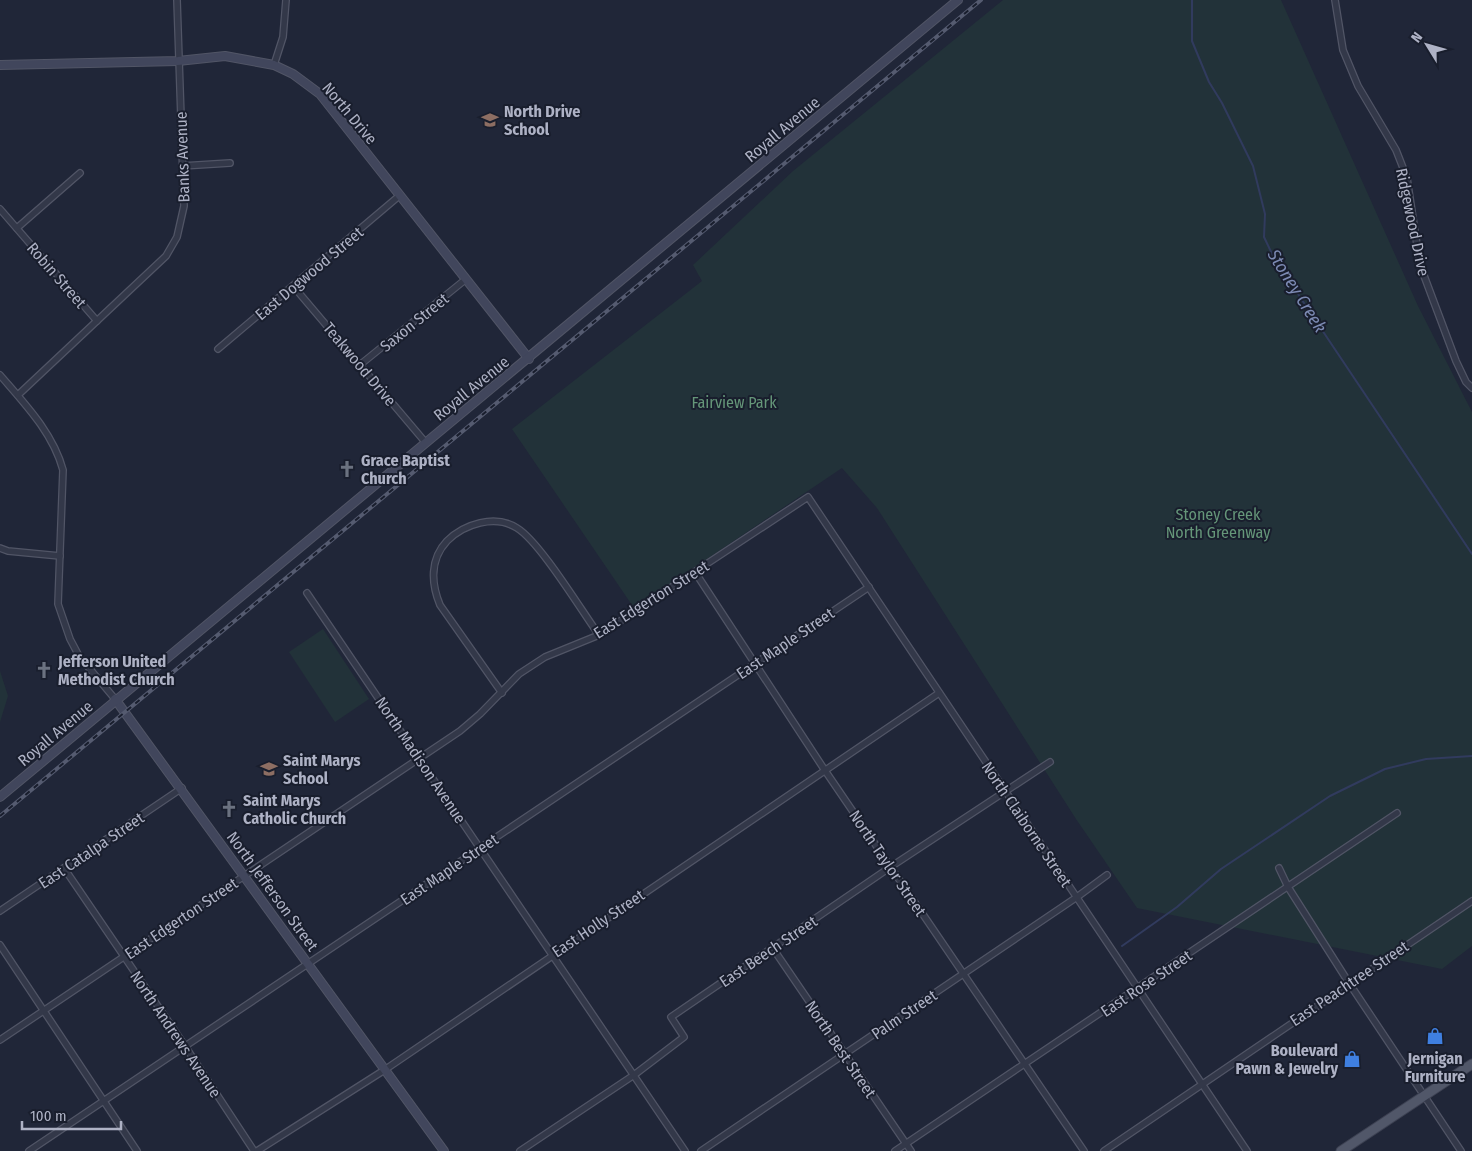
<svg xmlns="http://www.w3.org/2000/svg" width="1472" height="1151" viewBox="0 0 1472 1151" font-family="'Fira Sans Condensed',sans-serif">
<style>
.green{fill:#223239}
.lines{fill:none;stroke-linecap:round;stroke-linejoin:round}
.stream{stroke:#313b5e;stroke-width:2}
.street-casing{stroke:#515566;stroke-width:8}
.secondary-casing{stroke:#515566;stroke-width:10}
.primary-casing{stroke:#3d4152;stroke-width:11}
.street{stroke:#333849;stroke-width:5.5}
.secondary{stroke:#41465c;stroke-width:8}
.primary{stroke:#515769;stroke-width:9}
.rail-casing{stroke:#555b70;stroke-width:4}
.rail{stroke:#191e2d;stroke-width:2;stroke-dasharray:5.5;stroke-linecap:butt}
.labels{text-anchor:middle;stroke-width:4;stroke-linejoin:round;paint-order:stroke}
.poi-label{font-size:16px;font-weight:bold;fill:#aeb2c5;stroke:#191e2d;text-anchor:start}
.street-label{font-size:16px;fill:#aeb2c5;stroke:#191e2d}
.park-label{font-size:16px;fill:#659679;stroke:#191e2d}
.water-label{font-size:18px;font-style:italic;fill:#7c8ab3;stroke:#191e2d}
</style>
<rect width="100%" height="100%" fill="#202638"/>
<g class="green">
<polygon points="1003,0 1281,0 1418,306 1472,412 1472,946 1442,969 1137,908 1076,819 877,508 842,468 634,608 512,429 702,281 693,265 793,171"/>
<polygon points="323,629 369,699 335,722 289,652"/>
<polygon points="0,671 8,696 0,722"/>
</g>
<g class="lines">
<g class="stream">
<polyline points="1192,0 1192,41 1209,82 1222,103 1253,166 1265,214 1264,237 1274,258 1322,330 1472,554"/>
<polyline points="1122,946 1177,907 1221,869 1330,796 1385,769 1426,759 1472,756"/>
</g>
<g class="street-casing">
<g id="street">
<polyline points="1335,0 1343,50 1358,86 1396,150 1407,178 1420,265 1456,361 1466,382 1472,388"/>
<polyline points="274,65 283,37 286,0"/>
<polyline points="182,166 230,163"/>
<polyline points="0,209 97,321"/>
<polyline points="17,228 80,173"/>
<polyline points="294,287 426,443"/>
<polyline points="218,349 399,196"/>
<polyline points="361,364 466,279"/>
<path d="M0,375C25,404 53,433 63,470L58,604L70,639L79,656L115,699"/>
<polyline points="18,395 166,256 177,237 184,206 177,0"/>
<polyline points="0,548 8,551 60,556"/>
<polyline points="695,572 824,769 1084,1151"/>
<polyline points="307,593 685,1151"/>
<path d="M502,693L440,605C431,583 430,559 447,541C464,524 495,514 517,528C540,542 581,610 599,635"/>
<polyline points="64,868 185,1046 254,1151"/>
<polyline points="1279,868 1288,887 1349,983 1461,1151"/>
<polyline points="0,911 182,788"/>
<polyline points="0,945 137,1151"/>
<polyline points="772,947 911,1151"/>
<polyline points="0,1040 460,731 480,714 519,674 545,657 599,635 808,497 1247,1151"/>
<polyline points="29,1151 869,587"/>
<polyline points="257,1151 386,1069 939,693"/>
<polyline points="520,1151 634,1075 684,1037 671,1017 892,866 1050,762"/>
<polyline points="701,1151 1077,897 1107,875"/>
<polyline points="895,1151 1397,813"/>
<polyline points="1104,1151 1472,901"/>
</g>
</g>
<g class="secondary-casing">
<g id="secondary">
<polyline points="0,65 178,61 225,56 274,65 293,74 320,94 529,359"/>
<polyline points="115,699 444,1151"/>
<polyline points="0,797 958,0"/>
</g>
</g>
<g class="primary-casing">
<polyline id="primary" points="1341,1151 1472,1064"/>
</g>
<use href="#street" class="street"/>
<use href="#secondary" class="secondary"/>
<use href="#primary" class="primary"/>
<g class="rail-casing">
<polyline id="rail" points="0,816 981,0"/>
</g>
<use href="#rail" class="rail"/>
</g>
<defs>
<g id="school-bare" transform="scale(1.35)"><path d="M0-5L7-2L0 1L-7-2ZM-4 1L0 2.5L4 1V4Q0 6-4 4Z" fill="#8d6e63" stroke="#191e2d" stroke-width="2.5" paint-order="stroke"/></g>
<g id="church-bare" transform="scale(1.35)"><path d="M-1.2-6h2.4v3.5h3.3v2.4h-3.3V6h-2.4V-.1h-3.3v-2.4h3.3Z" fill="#6b7280" stroke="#191e2d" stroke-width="2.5" paint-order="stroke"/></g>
<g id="shop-bare" transform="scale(1.35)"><path d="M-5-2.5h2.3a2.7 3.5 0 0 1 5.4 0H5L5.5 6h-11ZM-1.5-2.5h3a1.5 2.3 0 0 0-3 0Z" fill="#3f7fe0" stroke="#191e2d" stroke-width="2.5" paint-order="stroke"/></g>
</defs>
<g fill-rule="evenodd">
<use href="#school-bare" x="490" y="120"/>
<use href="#church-bare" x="347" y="469"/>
<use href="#church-bare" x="44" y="670"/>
<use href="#school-bare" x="269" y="769"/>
<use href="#church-bare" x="229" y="809"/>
<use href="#shop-bare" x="1435" y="1036"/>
<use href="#shop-bare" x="1352" y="1059"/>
</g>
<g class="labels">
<g class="poi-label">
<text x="504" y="117">North Drive<tspan x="504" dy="18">School</tspan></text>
<text x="361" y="466">Grace Baptist<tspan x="361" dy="18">Church</tspan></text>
<text x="58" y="667">Jefferson United<tspan x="58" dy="18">Methodist Church</tspan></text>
<text x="283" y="766">Saint Marys<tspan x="283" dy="18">School</tspan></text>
<text x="243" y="806">Saint Marys<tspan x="243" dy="18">Catholic Church</tspan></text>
<text x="1338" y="1056" text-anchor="end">Boulevard<tspan x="1338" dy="18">Pawn &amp; Jewelry</tspan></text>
<text x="1435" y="1064" text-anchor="middle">Jernigan<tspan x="1435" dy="18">Furniture</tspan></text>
</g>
<g class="street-label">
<text transform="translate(350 113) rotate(50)" y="6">North Drive</text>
<text transform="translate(782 129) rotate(-40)" y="6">Royall Avenue</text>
<text transform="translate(182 157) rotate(-92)" y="6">Banks Avenue</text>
<text transform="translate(1413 222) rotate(78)" y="6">Ridgewood Drive</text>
<text transform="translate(309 273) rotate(-40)" y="6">East Dogwood Street</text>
<text transform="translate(57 275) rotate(49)" y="6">Robin Street</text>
<text transform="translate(414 322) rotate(-39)" y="6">Saxon Street</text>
<text transform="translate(360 364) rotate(50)" y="6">Teakwood Drive</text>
<text transform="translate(471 388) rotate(-39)" y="6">Royall Avenue</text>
<text transform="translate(651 599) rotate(-32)" y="6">East Edgerton Street</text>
<text transform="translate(785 643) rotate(-34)" y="6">East Maple Street</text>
<text transform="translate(55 733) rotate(-40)" y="6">Royall Avenue</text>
<text transform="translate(421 760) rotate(56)" y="6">North Madison Avenue</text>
<text transform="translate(1027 824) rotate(56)" y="6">North Claiborne Street</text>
<text transform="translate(91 850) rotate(-34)" y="6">East Catalpa Street</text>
<text transform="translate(888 863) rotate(56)" y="6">North Taylor Street</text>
<text transform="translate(449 869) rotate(-34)" y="6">East Maple Street</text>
<text transform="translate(273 891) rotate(54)" y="6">North Jefferson Street</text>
<text transform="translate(181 918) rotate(-34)" y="6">East Edgerton Street</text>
<text transform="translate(598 923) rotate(-34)" y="6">East Holly Street</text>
<text transform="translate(768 951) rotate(-34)" y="6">East Beech Street</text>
<text transform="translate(1146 983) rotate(-34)" y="6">East Rose Street</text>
<text transform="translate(1349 983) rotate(-34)" y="6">East Peachtree Street</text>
<text transform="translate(904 1014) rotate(-34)" y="6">Palm Street</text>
<text transform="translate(176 1034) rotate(56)" y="6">North Andrews Avenue</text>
<text transform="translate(841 1049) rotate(56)" y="6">North Best Street</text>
</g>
<g class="park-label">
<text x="734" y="408">Fairview Park</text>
<text x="1218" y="520">Stoney Creek<tspan x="1218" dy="18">North Greenway</tspan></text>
</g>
<g class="water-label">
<text transform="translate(1297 291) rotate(58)" y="6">Stoney Creek</text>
</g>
</g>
<g transform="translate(1427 45) rotate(307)" stroke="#191e2d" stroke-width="4" paint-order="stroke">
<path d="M0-4L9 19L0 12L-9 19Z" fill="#aeb2c5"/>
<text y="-8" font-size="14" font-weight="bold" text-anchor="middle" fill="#aeb2c5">N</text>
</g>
<path d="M22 1121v8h99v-8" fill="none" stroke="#aeb2c5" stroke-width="2.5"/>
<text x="30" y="1121" font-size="15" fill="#aeb2c5" stroke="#191e2d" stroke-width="4" paint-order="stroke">100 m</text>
</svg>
